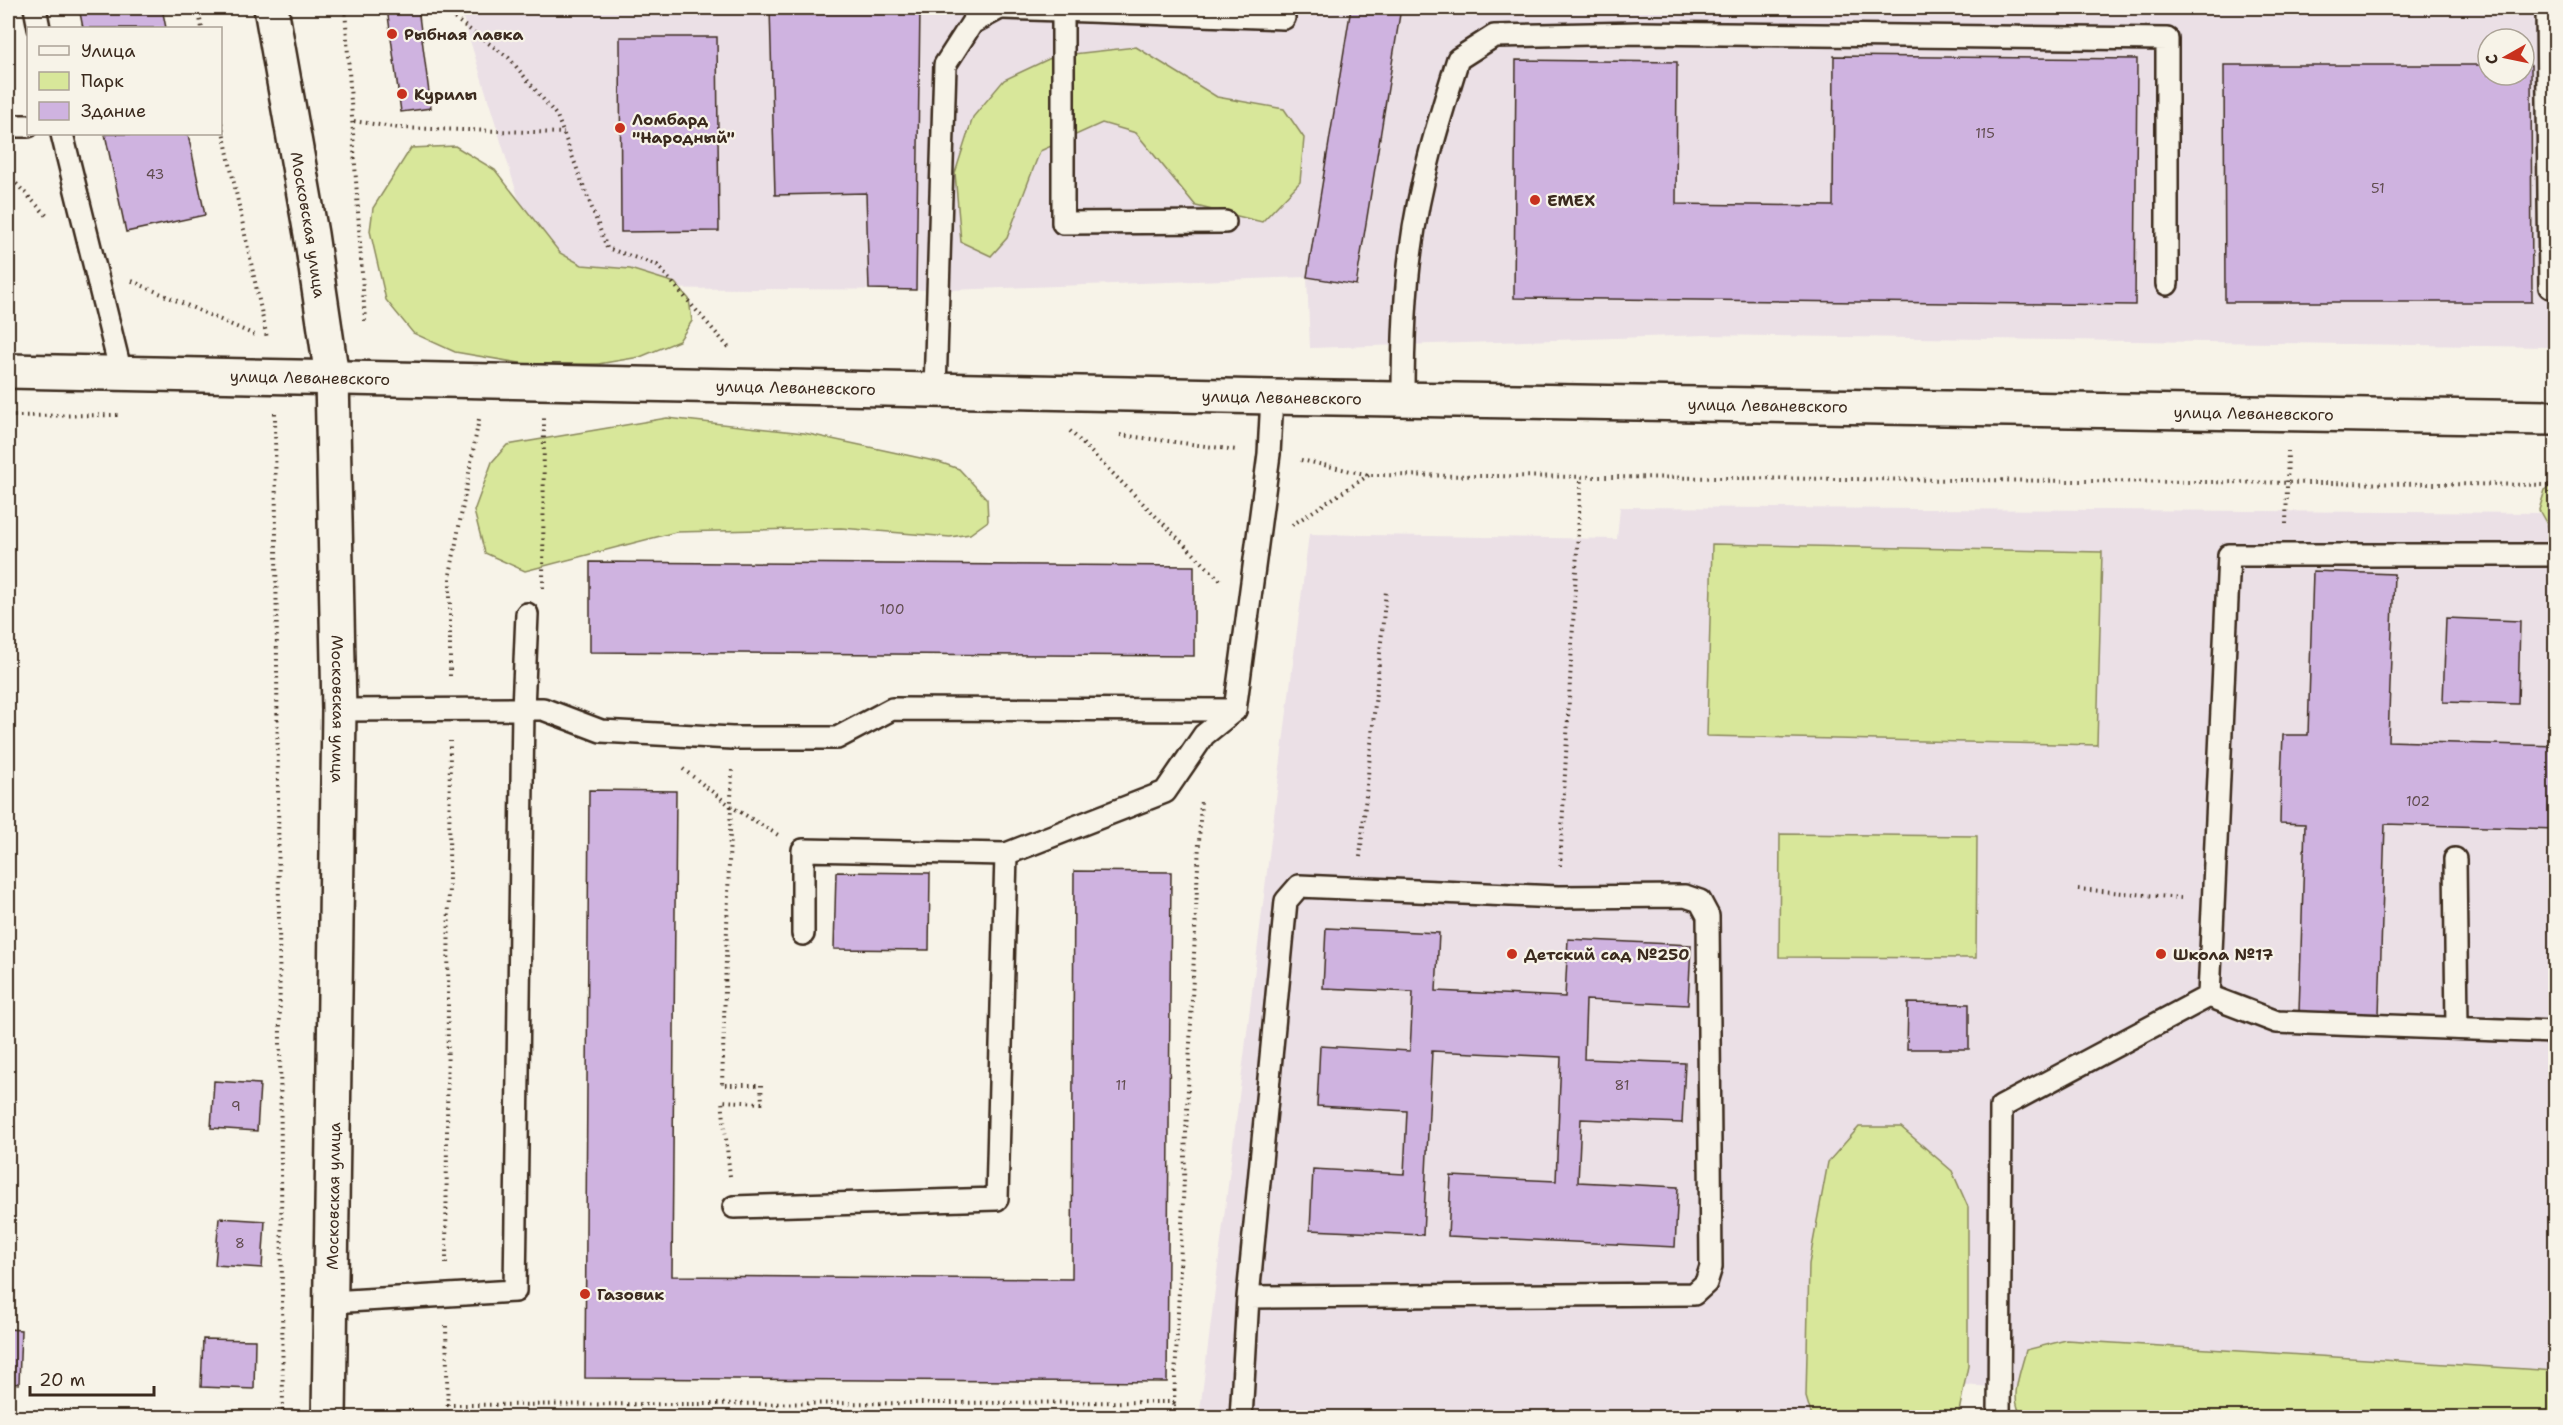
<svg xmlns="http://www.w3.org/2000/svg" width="2563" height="1425" viewBox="0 0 2563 1425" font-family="'Shantell Sans',sans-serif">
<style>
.built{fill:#ebe0e6;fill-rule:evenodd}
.green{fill:#d8e79a;stroke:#8a885c;stroke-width:1.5}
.building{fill:#cfb3e0;stroke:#3b2a1e;stroke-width:1.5}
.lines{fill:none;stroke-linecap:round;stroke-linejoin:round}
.lane-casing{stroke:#3b2a1e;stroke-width:26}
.street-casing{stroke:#3b2a1e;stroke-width:38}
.secondary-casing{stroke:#3b2a1e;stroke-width:38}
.path{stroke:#3b2a1e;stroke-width:4;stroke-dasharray:1.5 4.5;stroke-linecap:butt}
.lane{stroke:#f7f3e8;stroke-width:21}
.street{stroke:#f7f3e8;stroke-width:33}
.secondary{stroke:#f7f3e8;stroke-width:33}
.poi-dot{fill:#c8321e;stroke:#f7f3e8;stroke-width:2}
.labels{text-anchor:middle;stroke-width:4.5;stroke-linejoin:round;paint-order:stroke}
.number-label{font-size:14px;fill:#604c4e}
.poi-label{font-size:16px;font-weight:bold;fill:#3b2a1e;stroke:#f7f3e8;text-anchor:start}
.street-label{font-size:16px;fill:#3b2a1e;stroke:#f7f3e8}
</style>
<rect width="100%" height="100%" fill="#f7f3e8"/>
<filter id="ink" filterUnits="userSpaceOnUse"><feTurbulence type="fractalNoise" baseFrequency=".0167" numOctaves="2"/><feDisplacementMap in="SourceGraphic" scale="12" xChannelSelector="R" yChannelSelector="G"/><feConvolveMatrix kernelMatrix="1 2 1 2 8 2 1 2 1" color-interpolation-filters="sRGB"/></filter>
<g filter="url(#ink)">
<g class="built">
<path d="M460,8H2555V347L1705,335L1310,348L1307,277L949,290L546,288ZM2488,39H2524V75H2488Z"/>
<polygon points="1620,507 2555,513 2555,1417 2503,1417 1859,1379 1859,1417 1199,1418 1309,534 1617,539"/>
</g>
<g class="green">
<polygon points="1136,47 1217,97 1284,109 1304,138 1300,182 1262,222 1196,206 1136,133 1102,123 1040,151 1007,238 991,256 961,242 955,173 973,117 1004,80 1055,56"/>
<polygon points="455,146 495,170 560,253 582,265 630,269 675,283 689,299 692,321 679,341 640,357 598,364 525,364 455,352 413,333 386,300 370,231 373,208 411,148"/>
<polygon points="667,418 804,433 939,462 959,469 987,499 988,521 970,534 950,537 841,528 676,532 525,571 485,553 474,511 492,462 507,445"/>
<polygon points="2555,484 2555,530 2549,528 2539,510 2545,490"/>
<polygon points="1712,544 2102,552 2097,745 1707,736"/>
<polygon points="1780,834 1977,836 1976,958 1779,957"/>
<polygon points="1859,1127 1901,1127 1952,1171 1968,1207 1968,1366 1958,1417 1812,1417 1806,1397 1809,1264 1828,1162"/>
<path d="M2066,1340L2555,1371V1417H2023C2008,1399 2021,1371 2026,1350Z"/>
</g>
<g class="building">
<polygon points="79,8 162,8 166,28 83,28"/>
<polygon points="387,8 418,8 431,108 401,112"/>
<polygon points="770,8 920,8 916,290 869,289 866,193 775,195"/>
<polygon points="1351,8 1401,8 1356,285 1307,277"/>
<polygon points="620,37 717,37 719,231 621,232"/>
<polygon points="1834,56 2137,59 2135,305 1514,298 1516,60 1677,62 1676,204 1833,206"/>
<polygon points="2224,65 2488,65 2488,75 2524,75 2524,65 2531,65 2532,302 2225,302"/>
<polygon points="105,134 188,134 205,215 126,232"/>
<polygon points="590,562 1194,566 1194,656 590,652"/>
<polygon points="2313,571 2394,574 2388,741 2556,746 2556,829 2385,824 2379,1014 2299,1012 2305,824 2280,823 2281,779 2283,735 2308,735"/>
<polygon points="2446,618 2520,621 2518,704 2443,702"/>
<polygon points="589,790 676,791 672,1276 1072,1279 1074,871 1171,872 1167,1382 585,1378"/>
<polygon points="836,872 930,873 929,950 834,949"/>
<polygon points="8,884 11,884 9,955 8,955"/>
<polygon points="1326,928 1439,933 1436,991 1565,997 1568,939 1691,945 1688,1005 1586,1000 1584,1059 1685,1063 1682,1123 1581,1119 1578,1182 1678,1187 1675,1247 1448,1236 1451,1176 1556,1181 1561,1057 1432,1051 1423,1235 1310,1230 1313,1169 1404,1174 1407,1111 1317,1106 1320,1046 1410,1051 1413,992 1323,988"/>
<polygon points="1908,1003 1969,1004 1969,1049 1907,1049"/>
<polygon points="214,1081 260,1084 257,1131 211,1128"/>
<polygon points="8,1150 10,1191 8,1191"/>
<polygon points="219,1218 265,1221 262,1268 215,1265"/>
<polygon points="8,1329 21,1330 19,1384 8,1383"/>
<polygon points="203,1339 255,1340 254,1389 201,1387"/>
</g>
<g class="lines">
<g class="lane-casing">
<g id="lane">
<polyline points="35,8 39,28"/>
<polyline points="1003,8 1284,18"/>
<polyline points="2547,8 2550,287"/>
<polyline points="1063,10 1063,223 1225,222"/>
<polyline points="8,126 28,126"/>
<polyline points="62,134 121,373"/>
<polyline points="935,390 945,65 972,23 1000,8"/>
<path d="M1403,399C1403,349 1404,299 1411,249C1419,184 1439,120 1458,59L1494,36L1640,33L2167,39V284"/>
<polyline points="527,614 523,709 543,709 601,731 732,738 837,738 892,709 1235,710"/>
<polyline points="2455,859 2457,1028"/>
<polyline points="803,934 803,850 1006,854"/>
<polyline points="2209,996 2277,1022 2556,1032"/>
<polyline points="734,1207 997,1199 1006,854 1165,792 1204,735 1235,710 1269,454 1272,397"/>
<polyline points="331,1302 515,1291 523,709 339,710"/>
<polyline points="1241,1418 1248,1297 1286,901 1299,886 1558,897 1685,896 1700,901 1708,916 1711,1267 1706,1283 1694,1294 1248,1297"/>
<polyline points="1999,1418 2001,1107 2209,996 2229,555 2556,555"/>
</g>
</g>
<g class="street-casing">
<g id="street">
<path id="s1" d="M8,371L1272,397L2556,418"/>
</g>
</g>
<g class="secondary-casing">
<g id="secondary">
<path id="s2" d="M271,8L311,234L332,377L339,710L329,1418"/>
</g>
</g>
<g class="path">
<polyline points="198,8 202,28"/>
<polyline points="345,8 365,321"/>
<polyline points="440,8 509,58 557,116 607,248 657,265 729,348"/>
<polyline points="220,117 267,338"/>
<polyline points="354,121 399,128 564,133"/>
<polyline points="8,175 49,218"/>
<polyline points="132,281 257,336"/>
<polyline points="275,413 283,1418"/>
<polyline points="8,416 121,415"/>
<polyline points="1070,431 1220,580"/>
<polyline points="1120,435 1237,450"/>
<polyline points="1301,460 1369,475 2556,485"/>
<polyline points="2286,524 2288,451"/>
<polyline points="1292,525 1369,475"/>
<polyline points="543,588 544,418"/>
<polyline points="450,676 450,575 479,419"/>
<polyline points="683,769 732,807 778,835"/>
<polyline points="1360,857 1386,591"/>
<polyline points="1560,866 1581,477"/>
<polyline points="2078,889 2181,898"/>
<polyline points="730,1176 722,1101 762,1103 761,1085 722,1085 732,769"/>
<polyline points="446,1264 450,741"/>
<polyline points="446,1326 448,1418"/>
<polyline points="447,1405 1174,1402 1201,798"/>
<polyline points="1174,1418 1174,1402"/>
</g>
<use href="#lane" class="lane"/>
<use href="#street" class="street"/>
<use href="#secondary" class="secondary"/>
</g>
</g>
<g class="poi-dot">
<circle cx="392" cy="34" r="6"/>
<circle cx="402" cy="94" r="6"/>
<circle cx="620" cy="128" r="6"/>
<circle cx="1535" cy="200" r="6"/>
<circle cx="1512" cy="954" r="6"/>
<circle cx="2161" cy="954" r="6"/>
<circle cx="585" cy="1294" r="6"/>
</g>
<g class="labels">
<g class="number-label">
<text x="1985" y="138">115</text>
<text x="155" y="179">43</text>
<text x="2378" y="193">51</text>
<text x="892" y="614">100</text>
<text x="2418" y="806">102</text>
<text x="1121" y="1090">11</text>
<text x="1622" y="1090">81</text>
<text x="236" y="1111">9</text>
<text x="240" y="1248">8</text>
</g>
<g class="poi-label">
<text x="404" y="40">Рыбная лавка</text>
<text x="414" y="100">Курилы</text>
<text x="632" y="125">Ломбард<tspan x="632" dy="18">"Народный"</tspan></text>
<text x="1547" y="206">EMEX</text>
<text x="1524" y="960">Детский сад №250</text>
<text x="2173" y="960">Школа №17</text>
<text x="597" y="1300">Газовик</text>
</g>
<g class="street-label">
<text dy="6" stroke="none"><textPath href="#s2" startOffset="220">Московская улица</textPath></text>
<text dy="6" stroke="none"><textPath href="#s1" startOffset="302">улица Леваневского</textPath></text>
<text dy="6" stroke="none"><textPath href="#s1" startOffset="788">улица Леваневского</textPath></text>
<text dy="6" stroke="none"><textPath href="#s1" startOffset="1274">улица Леваневского</textPath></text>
<text dy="6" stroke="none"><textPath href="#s1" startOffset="1760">улица Леваневского</textPath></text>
<text dy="6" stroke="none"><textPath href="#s1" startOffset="2246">улица Леваневского</textPath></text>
<text dy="6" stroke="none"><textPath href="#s2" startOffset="706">Московская улица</textPath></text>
<text transform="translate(333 1196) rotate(-89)" y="6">Московская улица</text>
</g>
</g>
<rect width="2563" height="1425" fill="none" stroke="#f7f3e8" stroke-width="30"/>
<rect x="15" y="15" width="2533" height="1395" fill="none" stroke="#3b2a1e" stroke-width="2" filter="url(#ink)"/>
<rect x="27" y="27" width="195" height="108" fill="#f7f3e8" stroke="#aca397" stroke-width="1.5"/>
<rect x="39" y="46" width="30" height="9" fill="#f7f3e8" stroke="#aca397" stroke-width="1.5"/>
<text x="81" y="57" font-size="18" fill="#3b2a1e">Улица</text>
<rect x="39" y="72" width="30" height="18" fill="#d8e79a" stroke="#aca397" stroke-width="1.5"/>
<text x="81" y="87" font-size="18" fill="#3b2a1e">Парк</text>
<rect x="39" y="102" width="30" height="18" fill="#cfb3e0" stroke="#aca397" stroke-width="1.5"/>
<text x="81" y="117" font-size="18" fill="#3b2a1e">Здание</text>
<g transform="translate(2506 57) rotate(261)"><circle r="28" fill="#f7f3e8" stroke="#aca397" stroke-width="1.5"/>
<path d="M0-4.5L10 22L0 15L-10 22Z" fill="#c8321e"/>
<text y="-9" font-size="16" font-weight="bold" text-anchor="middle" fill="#3b2a1e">С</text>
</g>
<path d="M30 1386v9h124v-9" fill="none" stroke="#3b2a1e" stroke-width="3"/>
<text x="39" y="1386" font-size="18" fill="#3b2a1e" stroke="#f7f3e8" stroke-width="4.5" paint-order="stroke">20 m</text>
</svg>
